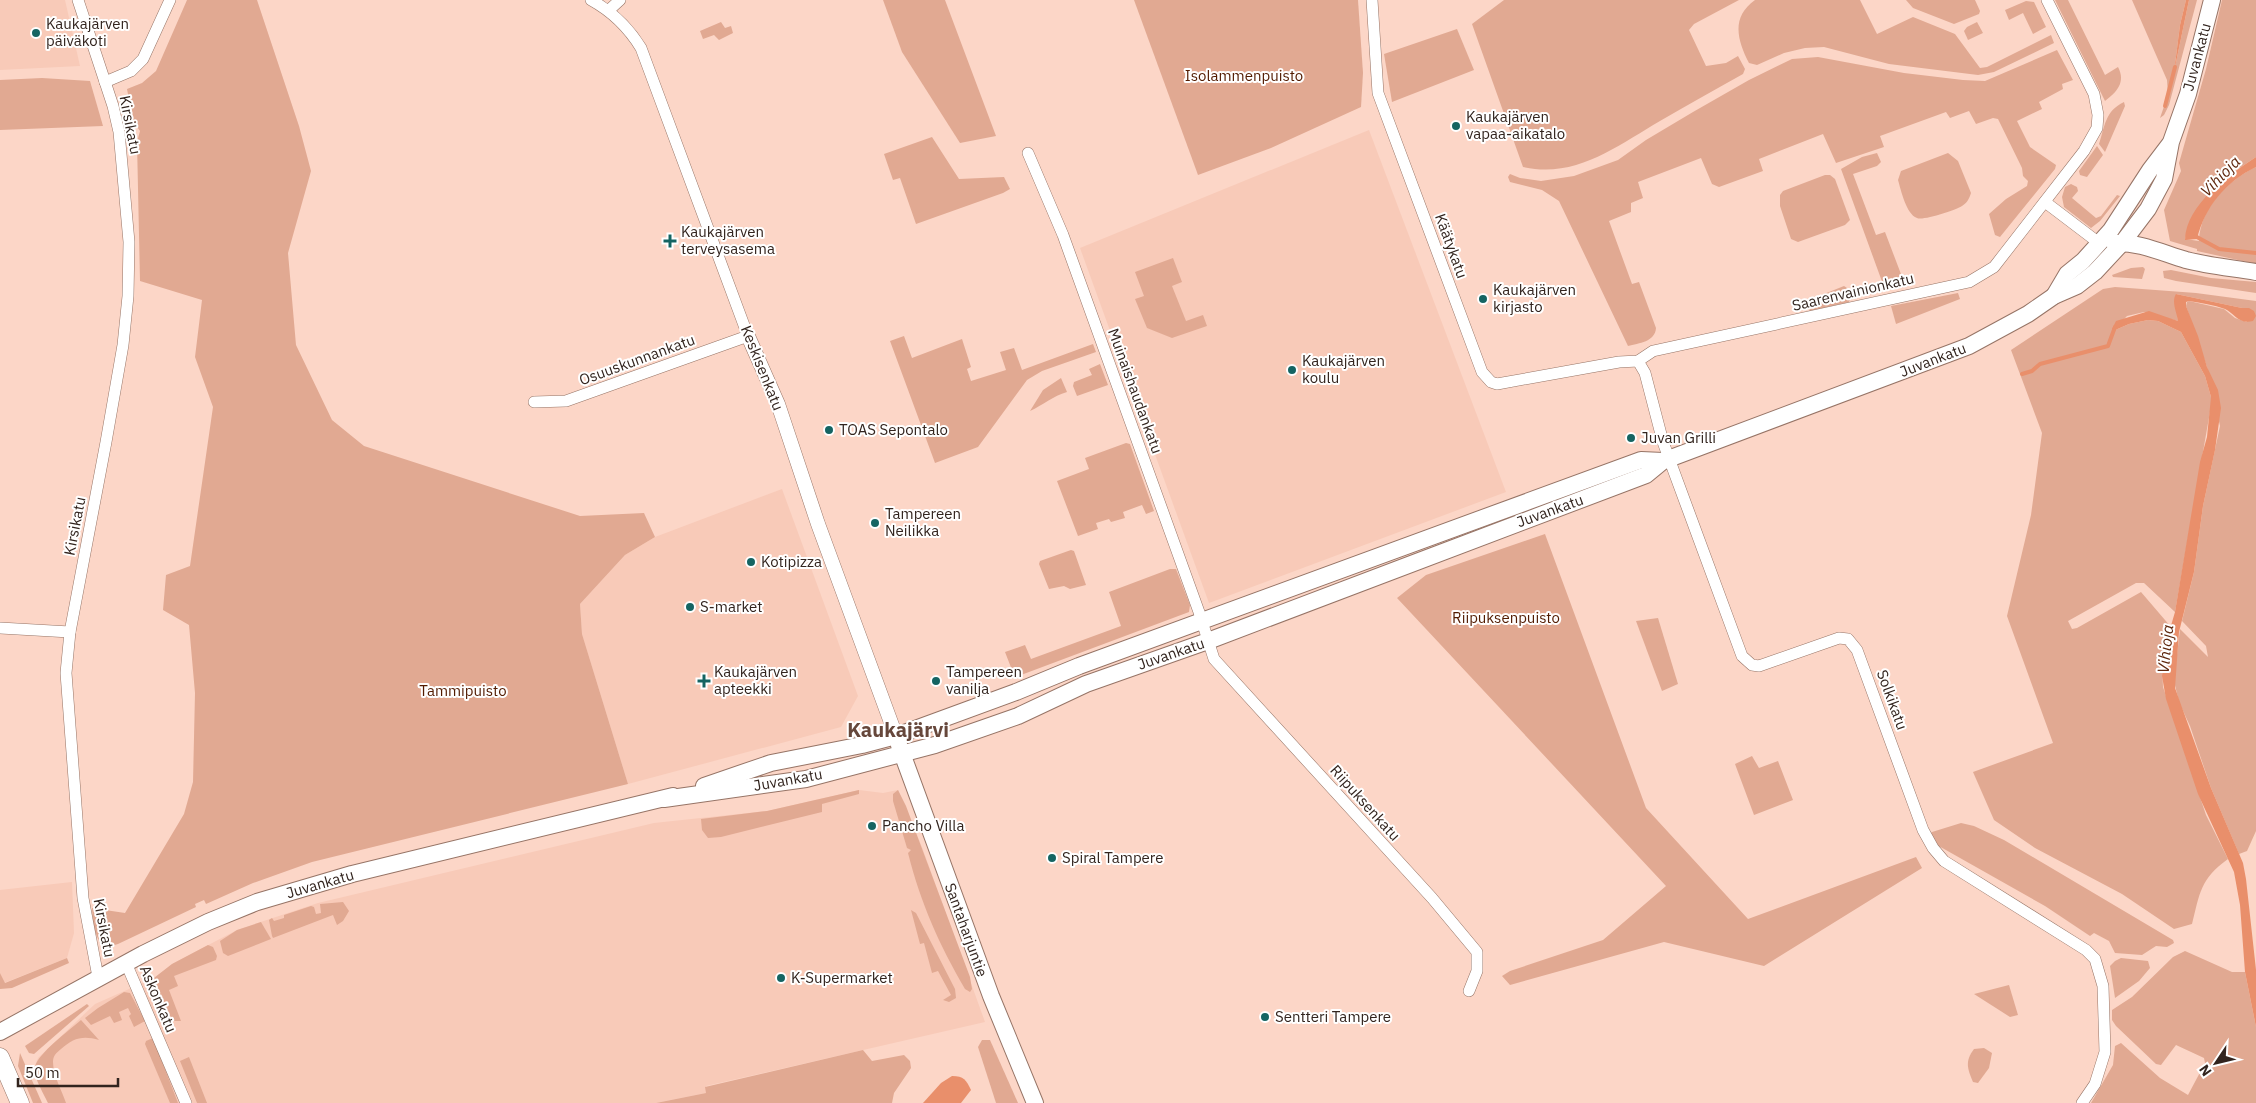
<svg xmlns="http://www.w3.org/2000/svg" width="2256" height="1103" viewBox="0 0 2256 1103" font-family="'IBM Plex Sans',sans-serif">
<style>
.built{fill:#f8cab8}
.green{fill:#e1a992}
.water{fill:#e98f6b}
.lines{fill:none;stroke-linecap:round;stroke-linejoin:round}
.stream{stroke:#e98f6b;stroke-width:4}
.minor-casing{stroke:#967466;stroke-width:12}
.tertiary-casing{stroke:#967466;stroke-width:15}
.secondary-casing{stroke:#967466;stroke-width:18}
.primary-casing{stroke:#967466;stroke-width:19}
.minor{stroke:#fff;stroke-width:11}
.tertiary{stroke:#fff;stroke-width:14}
.secondary{stroke:#fff;stroke-width:16}
.primary{stroke:#fff;stroke-width:18}
.poi-dot{fill:#156462;stroke:#fff;stroke-width:2}
.labels{text-anchor:middle;stroke-width:4;stroke-linejoin:round;paint-order:stroke}
.poi-label{font-size:15px;fill:#32241e;stroke:#fff;text-anchor:start}
.street-label{font-size:15px;fill:#32241e;stroke:#fff}
.park-label{font-size:15px;fill:#521b00;stroke:#fff}
.water-label{font-size:16px;font-style:italic;fill:#60280e;stroke:#fff}
.district-label{font-size:20px;font-weight:bold;fill:#66473b;stroke:#fff}
</style>
<rect width="100%" height="100%" fill="#fcd6c7"/>
<g class="built">
<polygon points="0,0 65,0 80,66 0,70"/>
<polygon points="1369,130 1506,492 1209,603 1080,248"/>
<polygon points="782,489 858,696 841,727 628,784 582,634 580,604 625,555 655,537"/>
<polygon points="859,790 883,793 898,790 922,847 985,1022 706,1086 706,1093 656,1103 48,1103 34,1068 38,1058 95,1004 154,978 172,964 237,930 318,903 654,823 767,811"/>
<polygon points="72,882 74,933 67,958 4,983 0,973 0,890"/>
</g>
<g class="green">
<polygon points="187,0 257,0 299,126 311,171 288,253 296,345 332,420 364,446 580,516 644,513 655,537 625,555 580,604 582,634 628,784 312,862 253,883 206,904 204,900 195,904 196,907 118,944 111,946 103,940 99,941 93,927 92,908 125,913 184,814 193,782 195,693 189,625 163,610 166,575 190,566 213,407 195,357 202,300 140,281 137,142 140,131 133,121 127,89 142,83 156,71"/>
<polygon points="883,0 945,0 996,136 960,143 902,52"/>
<polygon points="1134,0 1358,0 1363,73 1361,107 1271,148 1198,175"/>
<path d="M1504,0H1739L1694,24L1689,30L1706,66L1726,63L1738,56L1745,69L1743,74C1715,90 1687,105 1660,121C1617,146 1576,179 1523,167L1472,24Z"/>
<path d="M1755,0H1860L1877,34L1913,17L1955,34L1980,68L1987,67L2051,35L2054,43L1994,72L1978,75L1889,64L1824,47L1805,48L1784,53L1757,65L1749,63C1737,40 1731,17 1755,0Z"/>
<polygon points="1906,0 1975,0 1980,11 1979,14 1954,24 1913,8"/>
<path d="M2055,0H2068L2105,75L2118,67C2126,82 2117,92 2105,101Z"/>
<polygon points="2132,0 2186,0 2180,25 2174,72 2189,0 2197,0 2169,105 2164,115 2160,118 2168,95 2167,80"/>
<path d="M2222,0H2256V157C2221,180 2199,198 2185,239L2199,241C2200,208 2228,180 2256,167V264L2197,251V249L2170,241L2164,210L2181,171L2179,163L2206,69Z"/>
<polygon points="2026,1 2034,2 2046,27 2033,34 2023,13 2009,20 2005,10"/>
<polygon points="721,22 725,28 731,26 733,33 719,40 714,35 703,39 700,31"/>
<polygon points="1977,22 1983,33 1968,40 1964,31 1967,27"/>
<polygon points="1457,29 1474,70 1392,102 1384,54"/>
<path d="M2057,50L2073,80L2062,84L2063,89L2039,102L2042,109L2017,121L2030,147L2056,165L2055,169L2000,237L1995,235L1989,214L2006,199L2027,186L2028,181L2023,176L2022,168L1998,119L1993,118L1976,124L1969,111L1950,118L1946,112L1880,136L1884,147L1836,163L1823,134L1759,159L1763,171L1719,187L1712,184L1701,158L1638,182L1643,198L1631,203V212L1609,221L1632,284L1639,282L1656,328C1655,342 1639,343 1628,346L1559,201L1542,190L1510,182L1508,177L1510,174L1520,178L1541,181L1574,176L1618,160L1646,140L1693,112L1749,80L1792,59L1818,57L1904,73L1963,80L1985,81Z"/>
<polygon points="42,78 90,81 103,126 0,130 0,80"/>
<path d="M2124,102L2125,106L2105,152L2099,144C2105,126 2105,111 2124,102Z"/>
<polygon points="932,137 959,179 1004,177 1010,189 1003,193 916,224 900,178 893,180 884,154"/>
<polygon points="2097,146 2103,155 2087,177 2080,175 2079,171"/>
<polygon points="1877,153 1881,162 1877,166 1853,174 1876,235 1885,232 1904,282 1884,287 1841,169 1862,157"/>
<path d="M1948,153L1958,161L1971,193C1969,199 1967,203 1962,206C1956,210 1923,221 1917,218C1906,214 1901,190 1898,180L1901,171Z"/>
<polygon points="1825,175 1830,175 1835,179 1850,220 1845,225 1798,242 1791,239 1780,206 1780,195 1783,191"/>
<polygon points="2071,184 2077,187 2078,191 2072,198 2096,218 2101,216 2117,195 2120,196 2100,221 2091,228 2064,207 2062,197 2065,187"/>
<polygon points="1173,258 1182,282 1172,286 1186,321 1203,315 1207,326 1172,338 1147,328 1135,299 1144,296 1135,272"/>
<polygon points="2143,267 2145,269 2142,279 2113,277 2112,275 2131,268"/>
<polygon points="2171,270 2211,278 2256,282 2256,293 2176,281 2164,278 2163,271"/>
<polygon points="1844,286 1847,288 1851,298 1849,302 1810,311 1805,306 1809,300"/>
<path d="M2115,287L2196,293L2256,301V831L2247,851L2239,854L2211,788L2190,726L2179,702L2174,681L2180,629L2208,657L2206,646L2182,621L2194,572L2203,506L2220,426L2207,367L2186,306L2187,302L2189,301L2224,309L2235,318L2247,322L2242,308L2176,294L2178,321L2144,312L2127,316L2113,331L2129,324L2148,320L2158,321L2181,332L2205,376L2211,397V406L2175,612L2144,583H2136L2068,621L2072,629L2077,628L2141,592L2171,627L2162,666L2163,687L2206,815L2228,859C2200,879 2200,893 2192,924L2174,929L2122,894L2035,848L1994,820L1973,772L2053,743L2007,616L2031,515L2042,433L2011,350L2103,289Z"/>
<polygon points="1958,293 1960,299 1896,324 1891,306"/>
<polygon points="904,336 912,358 962,339 971,367 967,369 971,381 1006,370 1000,352 1014,348 1022,370 1093,344 1096,352 1042,371 1027,380 978,447 935,463 890,341"/>
<polygon points="1100,364 1108,385 1077,396 1073,386 1074,382 1092,375 1089,369"/>
<path d="M1061,378L1067,392C1053,396 1043,405 1030,411L1043,390Z"/>
<polygon points="1126,443 1130,444 1154,511 1146,514 1142,505 1123,512 1125,518 1111,522 1109,519 1096,523 1098,529 1078,536 1057,481 1089,469 1085,458"/>
<polygon points="1545,534 1646,808 1748,919 1916,857 1922,868 1764,966 1664,942 1510,985 1502,976 1510,971 1603,940 1666,886 1397,598 1426,575"/>
<polygon points="1071,550 1074,551 1086,585 1070,589 1064,586 1049,589 1039,564 1040,561"/>
<polygon points="1170,569 1176,569 1190,605 1189,612 1021,675 1012,670 1005,652 1025,645 1031,659 1121,626 1109,592"/>
<polygon points="1658,618 1678,684 1662,691 1636,621"/>
<polygon points="1752,756 1759,768 1778,761 1793,800 1754,815 1735,764"/>
<polygon points="859,790 859,794 822,804 822,812 721,837 708,838 702,830 701,819 767,811"/>
<path d="M898,790L906,806L970,977L972,989L970,992L965,989C939,944 921,904 908,853L911,850L907,848L893,801V794Z"/>
<polygon points="1961,823 1974,826 2004,840 2173,940 2174,943 2167,947 2156,946 2142,955 2115,953 2109,941 2094,933 2090,936 2045,906 1937,845 1931,833 1932,832"/>
<polygon points="343,902 349,911 343,921 337,925 333,915 273,938 272,936 269,920 272,918 274,921 284,918 284,915 311,906 314,907 316,914 321,913 320,904"/>
<polygon points="911,910 916,913 955,989 956,998 949,1002 943,1000 951,995 938,971 932,973 924,943 920,944"/>
<polygon points="261,922 271,939 228,956 223,953 220,941 237,930"/>
<polygon points="208,945 213,947 217,956 216,960 174,976 178,986 169,990 181,1021 169,1021 155,991 154,978 172,964"/>
<polygon points="2185,951 2232,972 2245,972 2256,1027 2256,1103 2091,1103 2113,1065 2115,1046 2121,1043 2160,1078 2188,1095 2205,1063 2204,1058 2176,1045 2161,1065 2156,1064 2116,1026 2112,1020 2112,1010 2132,997 2173,957"/>
<polygon points="67,958 69,963 12,988 0,989 0,973 5,983"/>
<polygon points="2121,958 2148,961 2150,968 2139,981 2115,998 2110,966 2115,961"/>
<polygon points="2009,985 2018,1015 2010,1017 1974,994"/>
<polygon points="124,992 130,993 145,1021 134,1027 129,1016 131,1014 128,1008 119,1012 122,1020 114,1023 110,1016 91,1025 85,1018 98,1008"/>
<polygon points="87,1004 89,1006 34,1054 29,1053 25,1046"/>
<path d="M81,1020L99,1040C83,1035 73,1038 61,1049C56,1053 53,1056 53,1062C53,1075 62,1091 66,1103H48C44,1094 33,1077 35,1067C38,1053 70,1030 81,1020Z"/>
<polygon points="153,1038 178,1103 170,1103 145,1044 146,1041"/>
<polygon points="982,1040 990,1040 1018,1103 996,1103 978,1047"/>
<path d="M1984,1048L1992,1053L1989,1068L1978,1083L1973,1082C1967,1068 1965,1061 1974,1049Z"/>
<polygon points="863,1050 872,1061 904,1055 910,1061 911,1068 894,1093 892,1103 656,1103 706,1093 705,1087"/>
<polygon points="20,1053 42,1103 33,1103 18,1066"/>
<polygon points="189,1057 207,1103 197,1103 180,1061"/>
</g>
<g class="water">
<polygon points="2186,0 2189,0 2174,72 2180,25"/>
<path d="M2256,157V167C2225,182 2205,207 2197,239L2185,240C2186,204 2229,175 2256,157Z"/>
<path d="M2176,294L2242,308H2249L2254,311L2256,316L2253,321C2239,325 2234,313 2225,309C2214,305 2201,303 2189,301L2186,302V306L2198,336L2207,367L2218,390L2221,408L2215,450L2203,506L2194,572L2179,632L2175,688L2211,788L2243,863L2246,879L2256,970V1027L2245,972L2240,905L2234,872L2198,794L2166,699L2162,676L2165,646L2175,612L2200,462L2207,437L2211,397L2205,376L2181,332L2158,321L2148,320L2129,324L2113,331L2112,329L2116,321L2149,311L2178,321C2177,313 2171,302 2176,294Z"/>
<path d="M952,1076C964,1076 966,1080 971,1090L961,1103H923L941,1083Z"/>
</g>
<g class="lines">
<g class="stream">
<polyline points="2165,106 2175,67"/>
<polyline points="2195,236 2219,249 2256,253"/>
<polyline points="2022,374 2032,371 2040,364 2108,346 2115,327"/>
</g>
<g class="minor-casing">
<g id="minor">
<polyline points="78,0 113,106 119,132 129,242 128,296 123,345 106,442 70,632 66,673 83,898 98,977"/>
<polyline points="1372,0 1378,93 1482,372 1491,382 1497,384 1619,362 1638,361 1653,351 1969,282 1994,267 2084,151 2097,128 2098,115 2094,94 2047,0"/>
<polyline points="609,10 620,0"/>
<polyline points="105,82 131,71 143,59 170,0"/>
<polyline points="1028,153 1063,235 1199,612 1214,659 1432,898 1477,952 1477,971 1469,991"/>
<polyline points="2045,202 2099,243"/>
<polyline points="1638,361 1645,373 1663,442 1742,656 1752,665 1759,666 1839,638 1848,639 1857,650 1923,830 1933,848 1944,861 2086,950 2095,959 2103,986 2105,1052 2095,1084 2082,1103"/>
<path d="M534,402L566,401L748,336L641,48C628,27 613,12 591,0"/>
<polyline points="0,628 70,632"/>
<polyline points="126,963 186,1103"/>
</g>
</g>
<g class="tertiary-casing">
<polyline id="tertiary" points="748,336 778,404 818,524 896,736"/>
</g>
<g class="secondary-casing">
<g id="secondary">
<path d="M2114,243C2140,242 2162,253 2186,260C2209,266 2233,268 2256,272"/>
<polyline points="2054,296 2067,274 2083,261 2111,230 2150,170 2169,145"/>
<polyline points="899,745 991,996 1035,1103"/>
<polyline points="704,786 771,763 862,745 896,736 1016,692 1079,666 1641,460 1663,461"/>
<polyline points="664,799 806,779 935,745 1018,716 1086,684 1208,641 1646,475 1663,461 1969,346 2028,314 2054,296 2077,286 2095,272 2123,242 2148,209 2164,179 2171,142 2188,94 2212,0"/>
<polyline points="0,1032 143,954 208,922 257,902 352,874 673,796"/>
</g>
</g>
<g class="primary-casing">
<polyline id="primary" points="0,1057 20,1103"/>
</g>
<use href="#minor" class="minor"/>
<use href="#tertiary" class="tertiary"/>
<use href="#secondary" class="secondary"/>
<use href="#primary" class="primary"/>
</g>
<g class="poi-dot">
<circle cx="36" cy="33" r="5"/>
<circle cx="1456" cy="126" r="5"/>
<path d="M667.5 233.5h5v5h5v5h-5v5h-5v-5h-5v-5h5z"/>
<circle cx="1483" cy="299" r="5"/>
<circle cx="1292" cy="370" r="5"/>
<circle cx="829" cy="430" r="5"/>
<circle cx="1631" cy="438" r="5"/>
<circle cx="875" cy="523" r="5"/>
<circle cx="751" cy="562" r="5"/>
<circle cx="690" cy="607" r="5"/>
<path d="M701.5 673.5h5v5h5v5h-5v5h-5v-5h-5v-5h5z"/>
<circle cx="936" cy="681" r="5"/>
<circle cx="872" cy="826" r="5"/>
<circle cx="1052" cy="858" r="5"/>
<circle cx="781" cy="978" r="5"/>
<circle cx="1265" cy="1017" r="5"/>
</g>
<g class="labels">
<g class="poi-label">
<text x="46" y="29">Kaukajärven<tspan x="46" dy="17">päiväkoti</tspan></text>
<text x="1466" y="122">Kaukajärven<tspan x="1466" dy="17">vapaa-aikatalo</tspan></text>
<text x="681" y="237">Kaukajärven<tspan x="681" dy="17">terveysasema</tspan></text>
<text x="1493" y="295">Kaukajärven<tspan x="1493" dy="17">kirjasto</tspan></text>
<text x="1302" y="366">Kaukajärven<tspan x="1302" dy="17">koulu</tspan></text>
<text x="839" y="435">TOAS Sepontalo</text>
<text x="1641" y="443">Juvan Grilli</text>
<text x="885" y="519">Tampereen<tspan x="885" dy="17">Neilikka</tspan></text>
<text x="761" y="567">Kotipizza</text>
<text x="700" y="612">S-market</text>
<text x="714" y="677">Kaukajärven<tspan x="714" dy="17">apteekki</tspan></text>
<text x="946" y="677">Tampereen<tspan x="946" dy="17">vanilja</tspan></text>
<text x="882" y="831">Pancho Villa</text>
<text x="1062" y="863">Spiral Tampere</text>
<text x="791" y="983">K-Supermarket</text>
<text x="1275" y="1022">Sentteri Tampere</text>
</g>
<g class="street-label">
<text transform="translate(2197 57) rotate(-75)" y="5">Juvankatu</text>
<text transform="translate(130 125) rotate(79)" y="5">Kirsikatu</text>
<text transform="translate(1451 246) rotate(70)" y="5">Käätykatu</text>
<text transform="translate(1853 292) rotate(-13)" y="5">Saarenvainionkatu</text>
<text transform="translate(637 360) rotate(-20)" y="5">Osuuskunnankatu</text>
<text transform="translate(1933 360) rotate(-21)" y="5">Juvankatu</text>
<text transform="translate(762 368) rotate(68)" y="5">Keskisenkatu</text>
<text transform="translate(1135 391) rotate(70)" y="5">Muinaishaudankatu</text>
<text transform="translate(1550 511) rotate(-20)" y="5">Juvankatu</text>
<text transform="translate(75 526) rotate(-79)" y="5">Kirsikatu</text>
<text transform="translate(1171 654) rotate(-19)" y="5">Juvankatu</text>
<text transform="translate(1892 700) rotate(70)" y="5">Solkikatu</text>
<text transform="translate(788 780) rotate(-10)" y="5">Juvankatu</text>
<text transform="translate(1365 803) rotate(48)" y="5">Riipuksenkatu</text>
<text transform="translate(320 884) rotate(-16)" y="5">Juvankatu</text>
<text transform="translate(104 928) rotate(79)" y="5">Kirsikatu</text>
<text transform="translate(966 930) rotate(70)" y="5">Santaharjuntie</text>
<text transform="translate(158 999) rotate(67)" y="5">Askonkatu</text>
</g>
<g class="park-label">
<text x="1244" y="81">Isolammenpuisto</text>
<text x="1506" y="623">Riipuksenpuisto</text>
<text x="463" y="696">Tammipuisto</text>
</g>
<g class="water-label">
<text transform="translate(2220 176) rotate(-46)" y="6">Vihioja</text>
<text transform="translate(2165 649) rotate(-84)" y="6">Vihioja</text>
</g>
<g class="district-label">
<text x="898" y="737">Kaukajärvi</text>
</g>
</g>
<g transform="translate(2216 1063) rotate(235)" stroke="#ffffff" stroke-width="4" paint-order="stroke">
<path d="M0-4L9 19L0 12L-9 19Z" fill="#32241e"/>
<text y="-8" font-size="14" font-weight="bold" text-anchor="middle" fill="#32241e">N</text>
</g>
<path d="M18 1078v8h100v-8" fill="none" stroke="#32241e" stroke-width="2.5"/>
<text x="25" y="1078" font-size="15" fill="#32241e" stroke="#ffffff" stroke-width="4" paint-order="stroke">50 m</text>
</svg>
